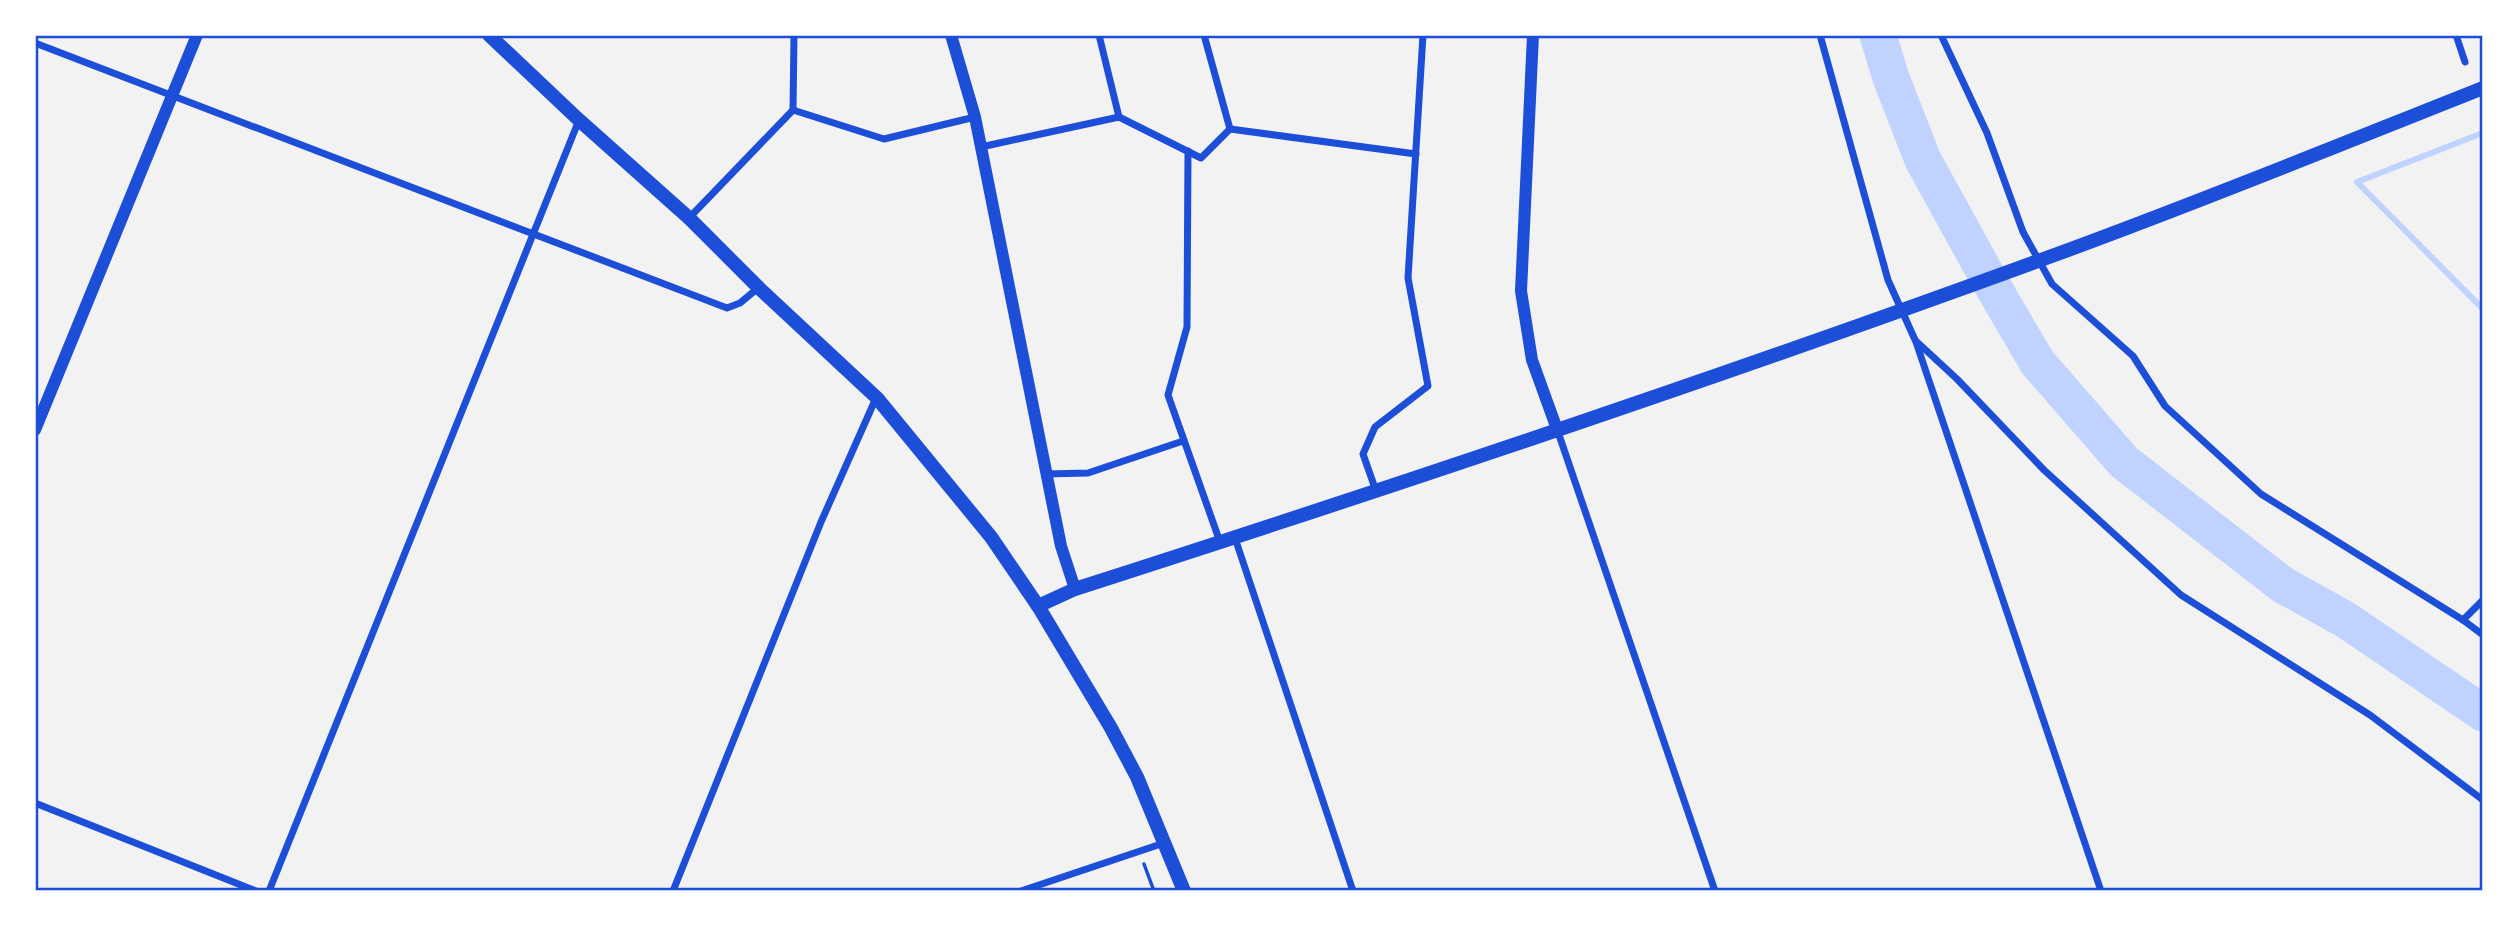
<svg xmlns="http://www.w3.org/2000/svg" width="2518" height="926" viewBox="0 0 2518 926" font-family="'PT Serif',serif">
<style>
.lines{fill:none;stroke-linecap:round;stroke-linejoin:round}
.stream{stroke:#bfd3fe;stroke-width:6}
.river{stroke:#bfd3fe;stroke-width:37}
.path{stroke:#1d4ed8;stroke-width:3.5}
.minor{stroke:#1d4ed8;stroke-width:7}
.tertiary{stroke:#1d4ed8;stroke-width:12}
.secondary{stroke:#1d4ed8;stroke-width:14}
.neatline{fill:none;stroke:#1d4ed8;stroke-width:2.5}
</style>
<rect width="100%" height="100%" fill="#f2f2f2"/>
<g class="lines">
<polyline class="stream" points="2480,134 2357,182 2483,309"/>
<polyline class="river" points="1878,35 1891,78 1923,160 1988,278 2037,362 2124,462 2283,585 2346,620 2483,713"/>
<polyline class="path" points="1144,864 1154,891"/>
<g class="minor">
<polyline points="1820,35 1888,280 1916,342 2101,891"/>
<polyline points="1941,35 1987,133 2023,232 2052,284 2133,356 2165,406 2261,494 2463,620 2483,635"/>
<polyline points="2456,35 2465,62"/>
<polyline points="35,43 727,308 740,303 758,288"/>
<polyline points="793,110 884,139 975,117"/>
<polyline points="1119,117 1201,158 1230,129 1204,35"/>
<polyline points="1230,129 1416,154"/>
<polyline points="981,147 1119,117 1099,35"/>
<polyline points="1188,151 1187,327 1168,395 1220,542"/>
<polyline points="689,218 793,110 794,35"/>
<polyline points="1917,342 1957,379 2044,470 2181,595 2370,715 2483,800"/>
<polyline points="1558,432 1715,891"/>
<polyline points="1046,474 1088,473 1183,441"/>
<polyline points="1376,491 1363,454 1375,427 1428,386 1408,278 1423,35"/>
<polyline points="1235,538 1353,891"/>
<polyline points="2463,620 2483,600"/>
<polyline points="35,803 256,891"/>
<polyline points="269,891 579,120"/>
<polyline points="673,891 821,522 876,398"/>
<polyline points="1021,891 1164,843"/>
</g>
<g class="tertiary">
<polyline points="951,35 975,117 1061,546 1075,589"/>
<polyline points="1533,35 1521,291 1532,360 1558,432"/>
<polyline points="35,430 197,35"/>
</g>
<g class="secondary">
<polyline points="489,35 579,120 689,218 759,288 877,398 991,537 1038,606 1111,728 1137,777 1184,891"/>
<path d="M1038,606L1075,589C1402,484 1727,375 2049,257C2195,204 2339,145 2483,88"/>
</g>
</g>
<rect width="2518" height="926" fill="none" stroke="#ffffff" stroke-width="74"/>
<rect x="37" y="37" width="2444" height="852" class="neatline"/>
</svg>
